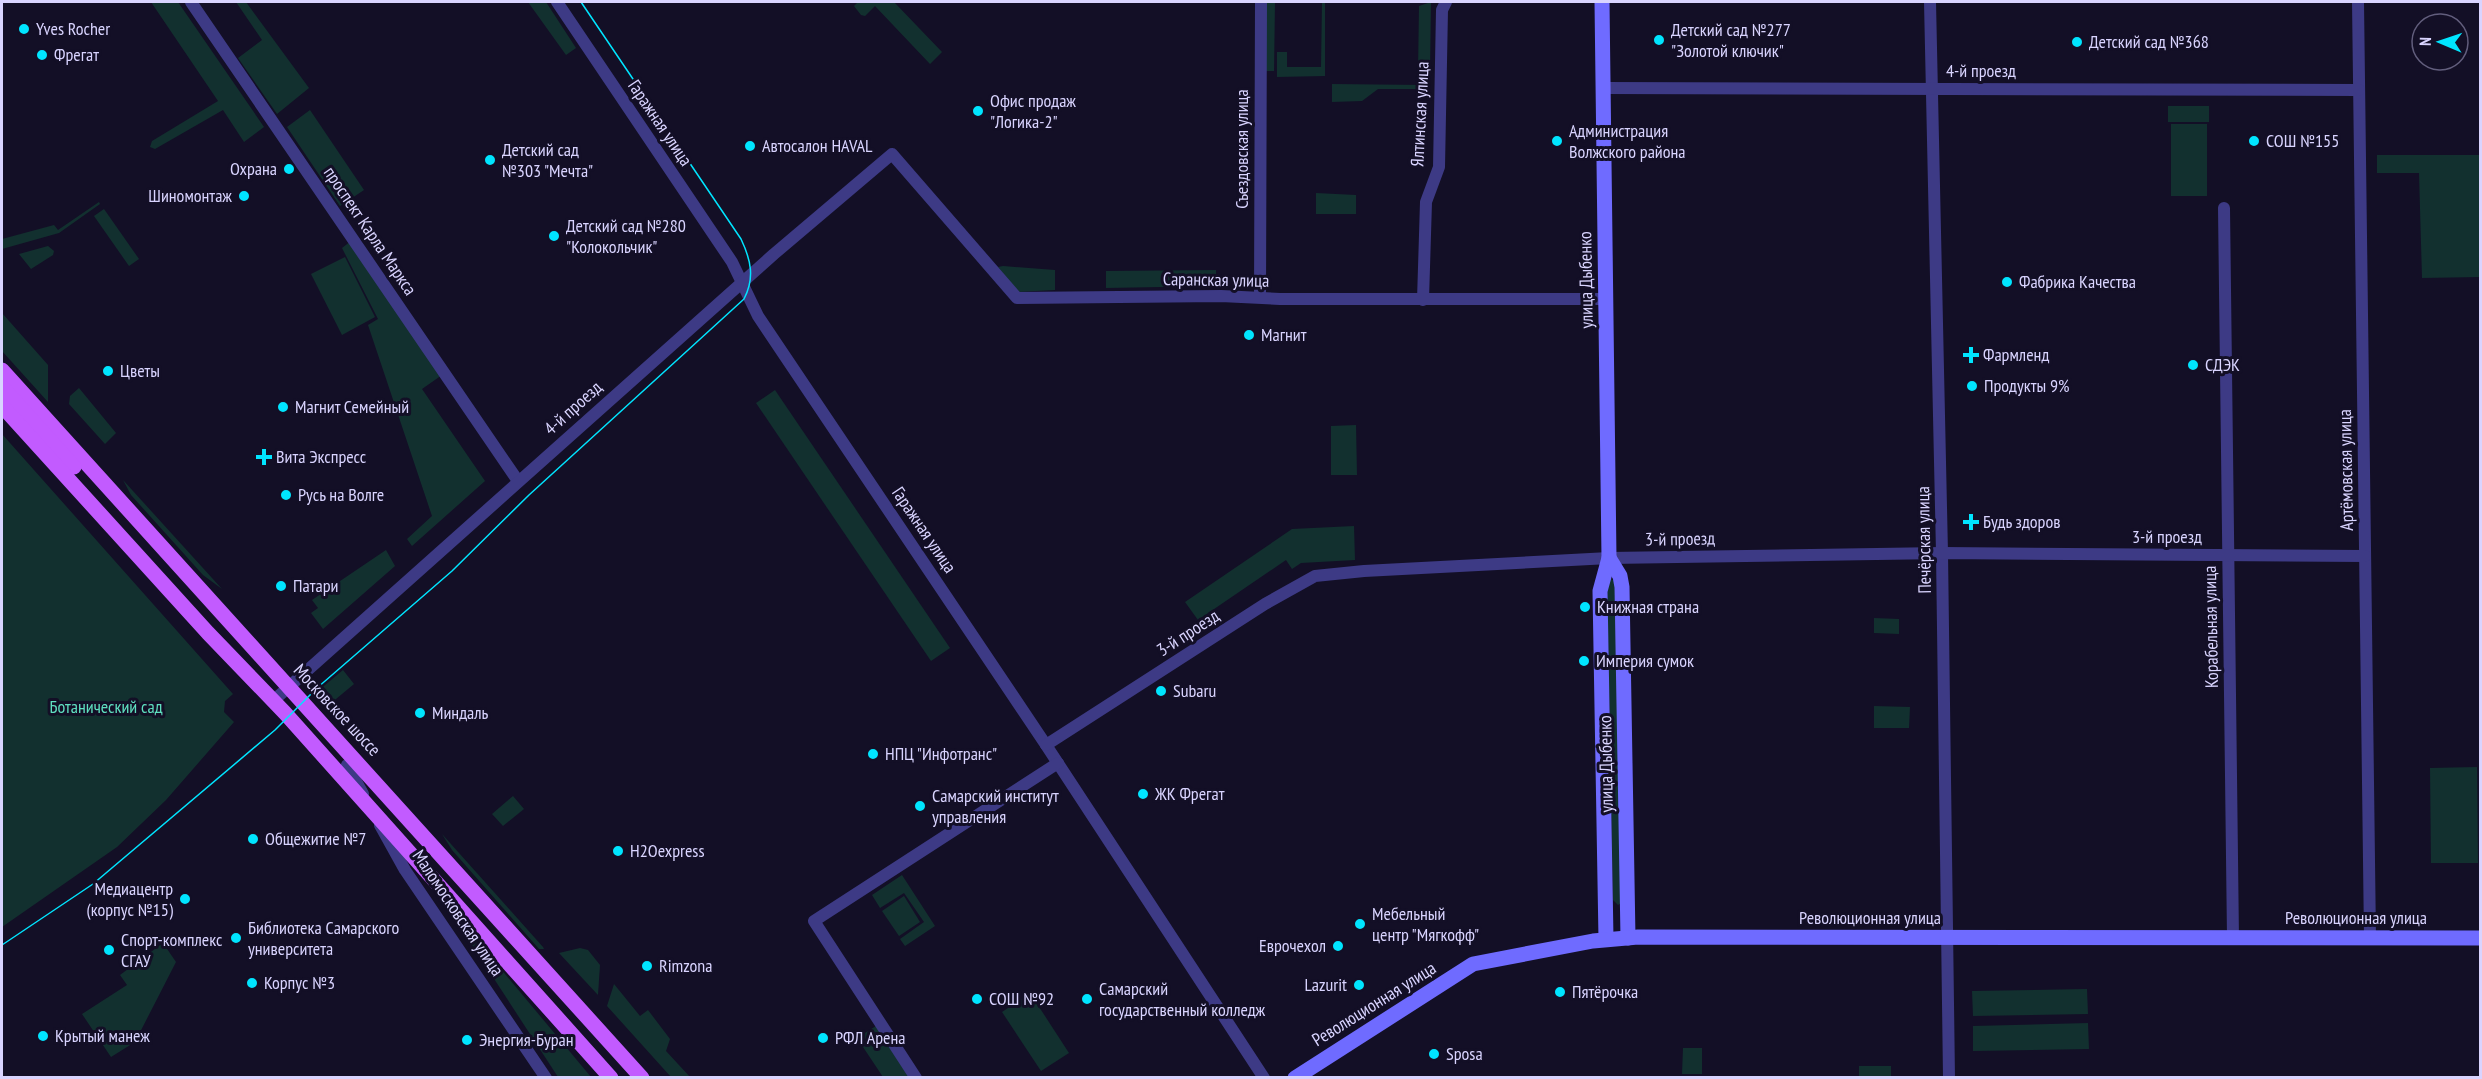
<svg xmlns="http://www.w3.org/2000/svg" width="2482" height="1079" viewBox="0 0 2482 1079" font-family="'PT Sans Narrow',sans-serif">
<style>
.green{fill:#12302f}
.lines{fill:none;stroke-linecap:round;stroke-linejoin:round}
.minor{stroke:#3d3a85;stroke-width:12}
.secondary{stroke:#6f6bff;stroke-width:15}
.primary{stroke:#c25bff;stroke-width:15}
.tram{stroke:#00e5ff;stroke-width:1.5}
.poi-dot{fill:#00e5ff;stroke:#130f26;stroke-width:2}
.labels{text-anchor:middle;stroke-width:6;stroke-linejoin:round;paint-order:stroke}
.poi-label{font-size:18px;fill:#d9d4ff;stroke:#130f26;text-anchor:start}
.street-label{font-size:18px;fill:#d9d4ff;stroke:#130f26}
.park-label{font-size:18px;fill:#5fe0c0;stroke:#130f26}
</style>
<rect width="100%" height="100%" fill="#130f26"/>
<g class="green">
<polygon points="151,2 178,2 264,127 244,142 223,110 155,149 150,147 152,141 218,101"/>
<polygon points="236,2 246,2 309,88 277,114 238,58 262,40"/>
<polygon points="528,2 546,2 576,48 566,55"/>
<polygon points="858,2 894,2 942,52 930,64 875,6 865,16 861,15 854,6"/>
<polygon points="1266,2 1275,2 1274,71 1262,71"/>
<polygon points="1322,2 1325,2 1325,76 1277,77 1277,52 1287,52 1287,67 1321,67"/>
<polygon points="1431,2 1430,71 1418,72 1419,6"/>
<polygon points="1332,84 1424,85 1423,89 1378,89 1362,101 1332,102"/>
<rect x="2168" y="106" width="41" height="16"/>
<polygon points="310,110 364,190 340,206 287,127"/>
<rect x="2171" y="124" width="36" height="72"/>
<polygon points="2377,155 2480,155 2480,277 2422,278 2419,173 2377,173"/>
<polygon points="1316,193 1356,195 1356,214 1316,214"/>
<polygon points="99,202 100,204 59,233 2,249 2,239 54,225 58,230"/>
<polygon points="104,209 139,259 129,266 94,216"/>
<polygon points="351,241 442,375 422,389 485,481 412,546 407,539 432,516 368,325 378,319 342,248"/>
<polygon points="48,246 54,251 53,255 31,269 19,254"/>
<polygon points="345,257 375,317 342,335 311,274"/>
<polygon points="1003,266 1055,270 1055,290 1018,292 998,267"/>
<polygon points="1216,270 1216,286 1106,288 1106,271"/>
<polygon points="2,313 48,365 48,402 2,351"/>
<polygon points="79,388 116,433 105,444 69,404 70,396"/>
<polygon points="775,390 950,648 931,661 756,403"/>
<polygon points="1356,425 1357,475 1331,475 1331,426"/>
<polygon points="2,434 233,694 225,701 224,712 234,722 166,800 117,847 2,927"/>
<polygon points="123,480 222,589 203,575 131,495"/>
<polygon points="1354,526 1355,560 1301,563 1292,569 1286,560 1198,620 1185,602 1292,529"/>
<polygon points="386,550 395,566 323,629 311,613 318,608 312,600"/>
<polygon points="1611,579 1615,581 1621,903 1618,905 1613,900 1607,584"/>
<polygon points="1874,618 1899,619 1899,634 1874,633"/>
<polygon points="343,670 354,684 330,704 318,691"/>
<polygon points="1874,706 1910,707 1909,728 1874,728"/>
<polygon points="2477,767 2478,863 2431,863 2430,768"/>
<polygon points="513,796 524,809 503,826 492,814"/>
<polygon points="442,834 543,947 544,949 539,949 452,850"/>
<polygon points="902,875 935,926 905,946 900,939 924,922 904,893 880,908 872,895"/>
<polygon points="440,896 591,1077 558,1077"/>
<polygon points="904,896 920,922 899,936 882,911"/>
<polygon points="163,943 176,962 135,1042 111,1057 82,1014 127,985 120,975"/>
<polygon points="580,948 588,950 600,965 598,995 559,953"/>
<polygon points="614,984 640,1016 648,1010 670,1039 666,1051 690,1077 671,1077 607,1006"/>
<polygon points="2087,989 2088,1014 1973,1016 1972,991"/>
<polygon points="1030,993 1069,1053 1041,1071 1002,1012"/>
<polygon points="2088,1023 2089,1049 1973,1051 1973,1026"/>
<polygon points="876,1026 909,1077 883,1077 857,1038"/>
<polygon points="1683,1048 1702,1048 1702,1074 1682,1074"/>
<rect x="1859" y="1066" width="32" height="11"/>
</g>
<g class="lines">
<g class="minor">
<polyline points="191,2 518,481"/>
<polyline points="557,2 732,262 758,316 1046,745 1264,1078"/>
<polyline points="1930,2 1942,553 1949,1078"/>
<polyline points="2358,2 2370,938"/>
<polyline points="1603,88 2359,90"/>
<polyline points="2224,208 2233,938"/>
<polyline points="1260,297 1261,2"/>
<polyline points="1423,300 1426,202 1439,167 1442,10 1446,2"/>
<polyline points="273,701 774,254 892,154 1017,298 1221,296 1280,299 1606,299"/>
<polyline points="1046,745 1265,604 1315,576 1364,571 1609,558 1942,553 2365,556"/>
<polyline points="347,765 363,794"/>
<polyline points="380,825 405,870 546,1078"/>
<polyline points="916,1078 814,921 1058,763"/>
</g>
<g class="secondary">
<polyline points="1602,2 1609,558 1600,591 1606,939"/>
<polyline points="1609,558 1620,576 1622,587 1628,938"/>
<polyline points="1295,1078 1473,964 1593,941 1638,937 2480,938"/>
</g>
<g class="primary">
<polyline points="2,370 642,1078"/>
<polyline points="2,387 74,467"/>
<polyline points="2,406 208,633 285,713 611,1078"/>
</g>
<path class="tram" d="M2,945L93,884L275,730L317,688L452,571L529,495L744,299C755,278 751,260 741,239L581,2"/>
</g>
<g class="poi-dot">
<circle cx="24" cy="29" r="6"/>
<circle cx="1659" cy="40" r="6"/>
<circle cx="2077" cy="42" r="6"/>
<circle cx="42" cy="55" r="6"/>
<circle cx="978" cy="111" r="6"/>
<circle cx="1557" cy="141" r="6"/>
<circle cx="2254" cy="141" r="6"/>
<circle cx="750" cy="146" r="6"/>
<circle cx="490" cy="160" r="6"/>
<circle cx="289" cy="169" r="6"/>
<circle cx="244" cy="196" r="6"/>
<circle cx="554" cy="236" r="6"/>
<circle cx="2007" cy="282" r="6"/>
<circle cx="1249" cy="335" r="6"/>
<path d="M1968 346h6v6h6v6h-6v6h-6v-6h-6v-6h6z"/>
<circle cx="2193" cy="365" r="6"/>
<circle cx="108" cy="371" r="6"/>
<circle cx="1972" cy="386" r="6"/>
<circle cx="283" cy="407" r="6"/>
<path d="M261 448h6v6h6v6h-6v6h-6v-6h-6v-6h6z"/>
<circle cx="286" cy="495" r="6"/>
<path d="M1968 513h6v6h6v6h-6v6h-6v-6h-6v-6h6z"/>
<circle cx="281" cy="586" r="6"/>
<circle cx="1585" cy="607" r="6"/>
<circle cx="1584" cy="661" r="6"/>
<circle cx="1161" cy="691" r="6"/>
<circle cx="420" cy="713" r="6"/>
<circle cx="873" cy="754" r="6"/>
<circle cx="1143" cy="794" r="6"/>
<circle cx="920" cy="806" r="6"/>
<circle cx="253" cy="839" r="6"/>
<circle cx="618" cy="851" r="6"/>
<circle cx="185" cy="899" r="6"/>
<circle cx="1360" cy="924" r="6"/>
<circle cx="236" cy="938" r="6"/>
<circle cx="1338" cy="946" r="6"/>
<circle cx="109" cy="950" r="6"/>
<circle cx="647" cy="966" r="6"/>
<circle cx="252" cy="983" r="6"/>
<circle cx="1359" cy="985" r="6"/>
<circle cx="1560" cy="992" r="6"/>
<circle cx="977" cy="999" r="6"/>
<circle cx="1087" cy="999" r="6"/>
<circle cx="43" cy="1036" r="6"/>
<circle cx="823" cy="1038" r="6"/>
<circle cx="467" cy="1040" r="6"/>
<circle cx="1434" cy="1054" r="6"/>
</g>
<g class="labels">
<g class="poi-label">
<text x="36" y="35">Yves Rocher</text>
<text x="1671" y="36">Детский сад №277<tspan x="1671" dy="21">"Золотой ключик"</tspan></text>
<text x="2089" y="48">Детский сад №368</text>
<text x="54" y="61">Фрегат</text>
<text x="990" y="107">Офис продаж<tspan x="990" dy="21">"Логика-2"</tspan></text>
<text x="1569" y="137">Администрация<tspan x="1569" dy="21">Волжского района</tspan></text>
<text x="2266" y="147">СОШ №155</text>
<text x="762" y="152">Автосалон HAVAL</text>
<text x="502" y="156">Детский сад<tspan x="502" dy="21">№303 "Мечта"</tspan></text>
<text x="277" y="175" text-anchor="end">Охрана</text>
<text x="232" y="202" text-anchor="end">Шиномонтаж</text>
<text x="566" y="232">Детский сад №280<tspan x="566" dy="21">"Колокольчик"</tspan></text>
<text x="2019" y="288">Фабрика Качества</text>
<text x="1261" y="341">Магнит</text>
<text x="1983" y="361">Фармленд</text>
<text x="2205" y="371">СДЭК</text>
<text x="120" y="377">Цветы</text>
<text x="1984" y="392">Продукты 9%</text>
<text x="295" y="413">Магнит Семейный</text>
<text x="276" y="463">Вита Экспресс</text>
<text x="298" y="501">Русь на Волге</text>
<text x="1983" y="528">Будь здоров</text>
<text x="293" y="592">Патари</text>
<text x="1597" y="613">Книжная страна</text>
<text x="1596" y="667">Империя сумок</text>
<text x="1173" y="697">Subaru</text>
<text x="432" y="719">Миндаль</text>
<text x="885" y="760">НПЦ "Инфотранс"</text>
<text x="1155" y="800">ЖК Фрегат</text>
<text x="932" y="802">Самарский институт<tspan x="932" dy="21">управления</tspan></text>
<text x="265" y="845">Общежитие №7</text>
<text x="630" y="857">H2Oexpress</text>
<text x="173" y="895" text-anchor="end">Медиацентр<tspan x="173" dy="21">(корпус №15)</tspan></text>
<text x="1372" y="920">Мебельный<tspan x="1372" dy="21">центр "Мягкофф"</tspan></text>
<text x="248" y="934">Библиотека Самарского<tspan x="248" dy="21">университета</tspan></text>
<text x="121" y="946">Спорт-комплекс<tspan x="121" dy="21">СГАУ</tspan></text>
<text x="1326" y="952" text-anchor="end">Еврочехол</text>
<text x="659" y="972">Rimzona</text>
<text x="264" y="989">Корпус №3</text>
<text x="1347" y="991" text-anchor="end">Lazurit</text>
<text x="1099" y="995">Самарский<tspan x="1099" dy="21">государственный колледж</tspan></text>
<text x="1572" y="998">Пятёрочка</text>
<text x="989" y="1005">СОШ №92</text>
<text x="55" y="1042">Крытый манеж</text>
<text x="835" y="1044">РФЛ Арена</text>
<text x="479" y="1046">Энергия-Буран</text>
<text x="1446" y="1060">Sposa</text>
</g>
<g class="street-label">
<text x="1981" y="77">4-й проезд</text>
<text transform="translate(1420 114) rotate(-87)" y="6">Ялтинская улица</text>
<text transform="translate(660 123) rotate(56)" y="6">Гаражная улица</text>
<text transform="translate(1242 149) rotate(-90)" y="6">Съездовская улица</text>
<text transform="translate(370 231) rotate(56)" y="6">проспект Карла Маркса</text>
<text transform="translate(1216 280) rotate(1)" y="6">Саранская улица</text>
<text transform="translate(1586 280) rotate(-91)" y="6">улица Дыбенко</text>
<text transform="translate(573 408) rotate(-42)" y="6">4-й проезд</text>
<text transform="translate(2346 470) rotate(-91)" y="6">Артёмовская улица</text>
<text transform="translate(924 530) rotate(56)" y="6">Гаражная улица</text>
<text x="2167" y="543">3-й проезд</text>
<text transform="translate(1680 539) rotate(-1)" y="6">3-й проезд</text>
<text transform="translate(1924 540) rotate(-91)" y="6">Печёрская улица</text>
<text transform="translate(2211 627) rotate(-91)" y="6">Корабельная улица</text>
<text transform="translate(1188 633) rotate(-33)" y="6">3-й проезд</text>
<text transform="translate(337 710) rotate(47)" y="6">Московское шоссе</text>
<text transform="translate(1606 764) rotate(-91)" y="6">улица Дыбенко</text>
<text transform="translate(458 913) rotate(56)" y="6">Маломосковская улица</text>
<text x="1870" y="924">Революционная улица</text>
<text x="2356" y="924">Революционная улица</text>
<text transform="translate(1374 1004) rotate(-32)" y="6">Революционная улица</text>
</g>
<g class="park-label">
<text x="106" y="713">Ботанический сад</text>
</g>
</g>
<rect width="2482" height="1079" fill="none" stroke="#d9d4ff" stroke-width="6"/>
<g transform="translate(2440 42) rotate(272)"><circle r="28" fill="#130f26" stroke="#625e7d" stroke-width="1.5"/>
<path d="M0-4.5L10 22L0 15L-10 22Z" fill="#00e5ff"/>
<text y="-9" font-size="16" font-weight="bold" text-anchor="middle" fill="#d9d4ff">N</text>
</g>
</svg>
